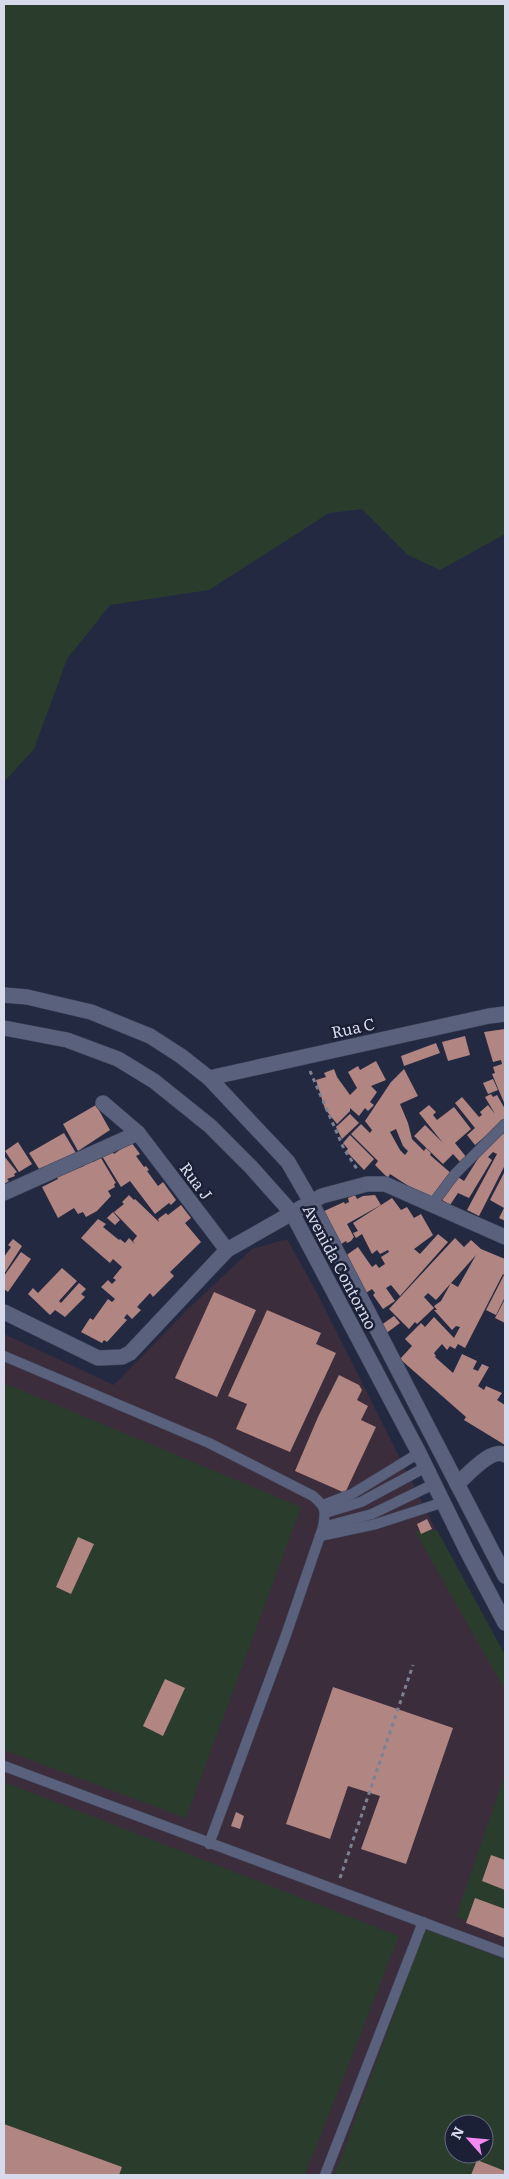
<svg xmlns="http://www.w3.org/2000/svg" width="509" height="2179" viewBox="0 0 509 2179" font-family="Literata,serif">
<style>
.education{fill:#3b2d3b;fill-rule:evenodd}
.green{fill:#2a3d2c;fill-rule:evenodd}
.building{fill:#b18581;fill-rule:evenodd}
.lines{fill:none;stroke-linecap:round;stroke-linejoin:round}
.lane-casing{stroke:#41455b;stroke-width:11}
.street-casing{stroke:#41455b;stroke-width:16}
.secondary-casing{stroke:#41455b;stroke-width:16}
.path{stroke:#7c8196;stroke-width:3;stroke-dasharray:4 4;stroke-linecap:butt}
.lane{stroke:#5a617d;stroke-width:10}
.street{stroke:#5a617d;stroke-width:15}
.secondary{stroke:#5a617d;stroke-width:15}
.labels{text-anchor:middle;stroke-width:5;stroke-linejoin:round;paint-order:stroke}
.street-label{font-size:16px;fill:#d6daeb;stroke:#1b2037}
</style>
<rect width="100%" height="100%" fill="#242942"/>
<path class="education" d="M287,1239L317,1293L430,1518L483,1631L505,1668V2175H4V1334L114,1385L189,1308L252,1249ZM454,2124H484V2154H454Z"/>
<g class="green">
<polygon points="4,4 505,4 505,534 440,570 408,555 362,509 329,513 209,590 110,605 67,659 34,749 4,782"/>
<polygon points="4,1383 301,1507 186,1818 4,1750"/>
<polygon points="437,1530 505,1655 505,1690 415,1531"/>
<polygon points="505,1774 505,1936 456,1917"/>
<polygon points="4,1782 399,1936 305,2175 4,2175"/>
<path d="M425,1929L505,1960V2175H335ZM454,2124H484V2154H454Z"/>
</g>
<g class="building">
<polygon points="505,1029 505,1105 492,1074 495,1073 493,1067 502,1064 501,1060 493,1062 484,1032"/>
<polygon points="465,1036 470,1055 448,1061 442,1042"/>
<polygon points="436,1043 440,1053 404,1066 401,1056"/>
<polygon points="376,1061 386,1080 371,1086 377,1092 370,1102 374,1105 368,1111 365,1108 359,1116 350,1108 350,1111 337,1124 325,1109 316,1080 326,1077 324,1073 334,1069 337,1077 350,1095 357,1088 348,1072 358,1066 360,1070"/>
<path d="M404,1069L418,1096L400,1104L408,1123L412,1139L424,1151L426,1148L431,1153L430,1155L453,1175L430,1200L390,1174L388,1178L375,1165L378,1161L351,1134L361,1124L370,1133L372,1130L365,1121L391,1082ZM396,1129L403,1146L408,1151L405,1155L400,1150L390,1132Z"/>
<polygon points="493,1079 498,1090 488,1094 483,1083"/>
<polygon points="491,1094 493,1097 497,1095 505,1109 505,1120 475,1145 467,1135 475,1128 455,1103 462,1097 479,1117 482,1115 480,1112 488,1105 495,1114 485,1097"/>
<polygon points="96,1105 110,1130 78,1151 63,1124"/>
<polygon points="429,1105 436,1112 433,1115 437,1120 454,1107 471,1129 455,1143 467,1158 462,1164 453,1154 443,1164 414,1136 425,1125 443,1143 419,1113"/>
<polygon points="350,1114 359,1123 342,1139 336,1127"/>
<polygon points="500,1132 503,1134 505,1132 505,1165 479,1216 467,1210 497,1154 493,1152 488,1157 492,1160 469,1198 458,1193 450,1205 442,1200 455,1175 464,1181 479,1157"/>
<polygon points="64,1133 76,1153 41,1172 29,1153"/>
<polygon points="350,1135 374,1159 364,1170 346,1151 348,1149 343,1143"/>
<polygon points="18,1142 32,1164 19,1172 5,1151"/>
<polygon points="131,1142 140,1154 136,1156 144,1167 146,1166 149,1170 147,1171 158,1186 163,1182 176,1200 171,1205 169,1203 155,1214 130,1181 121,1187 102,1156 112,1151 114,1154"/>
<polygon points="4,1156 17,1172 14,1174 15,1176 7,1179 9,1181 4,1184"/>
<polygon points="90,1157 93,1162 101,1158 116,1183 114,1184 115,1187 108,1191 111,1196 97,1211 86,1217 83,1212 78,1214 74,1208 58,1218 42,1187 58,1179 57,1177 84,1166"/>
<polygon points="505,1171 505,1221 499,1218 504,1208 490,1200"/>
<polygon points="129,1195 134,1200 135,1199 159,1222 158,1219 166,1213 168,1215 181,1205 191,1218 185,1223 201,1242 170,1272 174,1276 153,1297 150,1293 137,1307 141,1310 132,1319 127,1314 124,1318 127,1320 107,1342 104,1340 102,1343 81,1332 90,1318 93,1320 108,1299 112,1302 115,1299 101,1287 108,1280 112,1284 116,1280 113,1278 122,1267 113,1259 110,1263 81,1238 98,1219 106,1224 103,1227 119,1240 120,1239 125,1243 129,1238 135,1244 133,1241 137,1236 114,1212 124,1204 122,1202"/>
<polygon points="355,1195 357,1199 363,1196 375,1195 381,1205 347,1224 354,1237 351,1241 347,1243 346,1241 335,1248 322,1212 344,1202 345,1204 349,1202 348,1198"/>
<polygon points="392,1198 401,1210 407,1207 414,1218 421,1214 433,1235 414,1249 420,1254 438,1234 448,1242 400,1296 391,1285 386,1288 395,1301 383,1309 373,1295 375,1293 372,1289 360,1297 341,1259 358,1247 372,1267 376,1264 379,1268 385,1264 381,1257 389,1252 388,1250 380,1254 377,1250 372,1254 362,1234 356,1238 353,1233 358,1231 353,1223"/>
<polygon points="113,1212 120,1220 115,1225 107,1218"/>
<polygon points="455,1238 464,1247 471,1240 481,1249 505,1259 505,1297 496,1315 486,1310 504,1275 503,1274 465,1348 458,1344 455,1349 450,1346 447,1350 442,1344 434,1353 436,1356 435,1357 453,1373 462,1354 477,1361 473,1369 478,1371 482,1364 489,1367 478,1386 484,1390 486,1386 502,1393 497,1400 505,1405 505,1445 464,1420 466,1417 400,1359 412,1346 405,1339 421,1323 425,1327 434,1317 454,1338 460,1327 456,1326 452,1330 434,1310 437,1310 434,1306 441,1301 451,1283 458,1287 476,1255 436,1300 428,1293 424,1297 434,1308 417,1324 415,1322 409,1329 389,1309"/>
<polygon points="13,1239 22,1246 4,1274 4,1257 11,1247 8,1245"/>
<polygon points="21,1252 31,1259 8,1292 4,1289 4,1276"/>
<polygon points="62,1268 77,1281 59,1301 61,1303 79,1283 86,1289 81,1294 85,1297 65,1317 55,1310 50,1315 28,1294 33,1288 38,1293"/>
<polygon points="214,1292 256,1310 217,1397 175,1378"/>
<polygon points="505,1299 505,1323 495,1318"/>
<polygon points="267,1310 321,1333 316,1344 336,1353 290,1452 236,1429 247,1404 228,1396"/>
<polygon points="394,1316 400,1323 381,1337 377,1328"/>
<polygon points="339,1375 359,1385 362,1390 357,1400 368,1406 361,1420 376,1427 345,1493 295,1471 318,1417"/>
<polygon points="427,1519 432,1529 421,1534 417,1524"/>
<polygon points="78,1537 94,1544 71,1594 56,1587"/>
<polygon points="165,1679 185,1688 163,1736 143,1726"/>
<polygon points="333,1687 453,1728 406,1864 361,1849 380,1796 348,1786 330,1839 286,1824"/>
<polygon points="236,1812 244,1816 240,1829 231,1826"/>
<polygon points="491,1855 505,1860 505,1890 482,1881"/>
<polygon points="475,1898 505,1909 505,1938 466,1923"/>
<polygon points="4,2124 122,2167 119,2175 4,2174"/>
<polygon points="477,2160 505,2171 505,2175 471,2175"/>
</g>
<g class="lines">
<g class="lane-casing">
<g id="lane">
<polyline points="431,1206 455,1174 505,1124"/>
<path d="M4,1356L209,1443L313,1496C326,1507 326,1510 323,1527L286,1635L209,1844"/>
<polyline points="323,1505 352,1494 419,1453"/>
<polyline points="325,1513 361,1502 426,1467"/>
<polyline points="323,1527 372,1514 434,1484"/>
<polyline points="320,1536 376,1524 444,1502"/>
<polyline points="4,1766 505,1953"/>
<polyline points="325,2175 423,1922"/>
</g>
</g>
<g class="street-casing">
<g id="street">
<polyline points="209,1078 489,1016 505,1014"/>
<polyline points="103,1103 138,1133 227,1250"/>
<polyline points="4,1193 138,1133"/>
<polyline points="4,1312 98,1358 122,1357 130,1353 227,1250 322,1196 367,1184 385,1184 505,1237"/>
<path d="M457,1484C468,1475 491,1447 505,1455"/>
</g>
</g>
<g class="secondary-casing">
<g id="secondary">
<polyline points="4,995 27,997 91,1012 150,1036 181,1056 209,1078 288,1162 311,1202 505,1576"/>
<polyline points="4,1028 67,1040 118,1059 154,1081 210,1126 251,1167 292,1213 419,1453 467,1551 505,1623"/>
</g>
</g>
<g class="path">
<polyline points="310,1071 344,1149 357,1169"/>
<polyline points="340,1878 413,1665"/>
</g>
<use href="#lane" class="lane"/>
<use href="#street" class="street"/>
<use href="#secondary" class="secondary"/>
</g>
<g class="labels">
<g class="street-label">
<text transform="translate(353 1028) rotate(-12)" y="6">Rua C</text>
<text transform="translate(196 1181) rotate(53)" y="6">Rua J</text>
<text transform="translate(340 1267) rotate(62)" y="6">Avenida Contorno</text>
</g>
</g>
<rect width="509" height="2179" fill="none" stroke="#d6daeb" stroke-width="10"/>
<g transform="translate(469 2139) rotate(297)"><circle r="24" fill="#1b2037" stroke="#666a7f"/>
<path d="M0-4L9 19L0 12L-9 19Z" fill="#f38af1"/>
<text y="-8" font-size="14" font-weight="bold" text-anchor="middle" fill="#d6daeb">N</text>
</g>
</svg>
